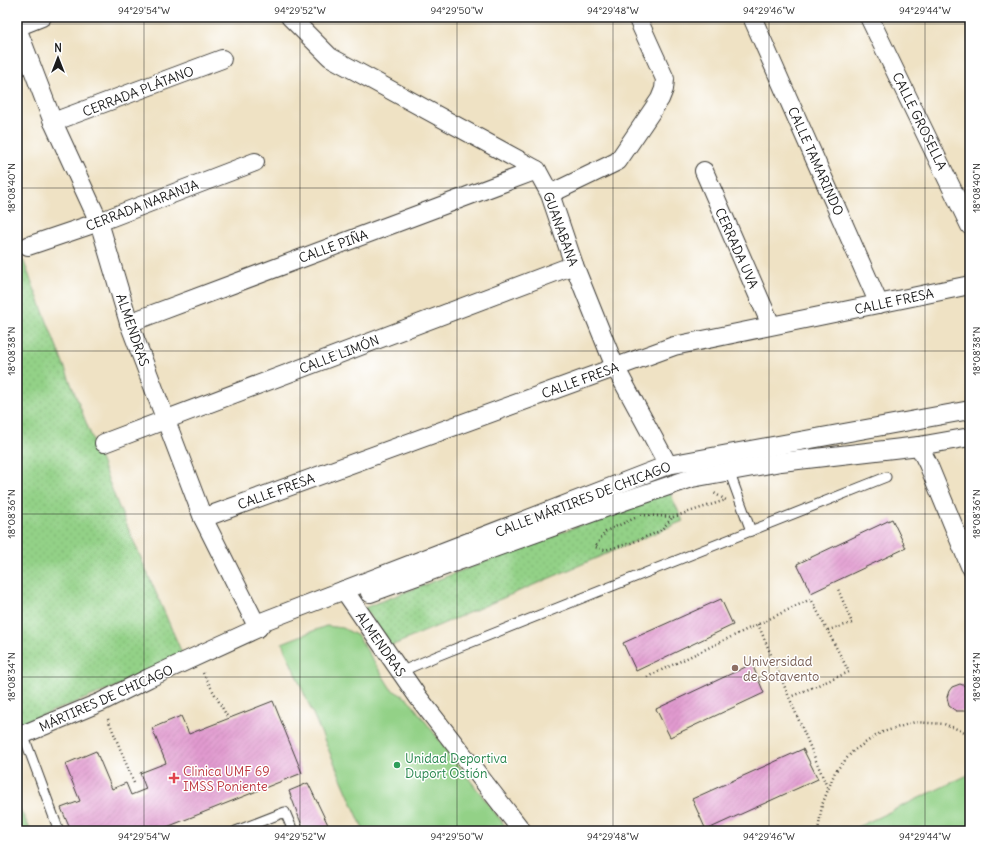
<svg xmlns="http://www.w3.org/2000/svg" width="987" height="848" viewBox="0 0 987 848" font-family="Delius,sans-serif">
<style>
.grass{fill:url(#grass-dots);stroke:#587652}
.pitch{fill:#93d187;stroke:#587652}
.building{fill:url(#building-hatch)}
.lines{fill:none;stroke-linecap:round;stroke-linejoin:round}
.service-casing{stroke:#3c3a35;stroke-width:11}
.minor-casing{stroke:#3c3a35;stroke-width:20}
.path{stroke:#3c3a35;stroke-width:2.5;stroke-dasharray:1 3;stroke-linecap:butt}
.service{stroke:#fff;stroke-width:9}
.minor{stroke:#fff;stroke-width:18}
.ticks{fill:none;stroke:#1c1c1c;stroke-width:1;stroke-opacity:0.45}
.education-dot{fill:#8d6e63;stroke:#fff;stroke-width:1.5}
.leisure-dot{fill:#2e9e5b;stroke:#fff;stroke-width:1.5}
.health-dot{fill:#e0444e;stroke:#fff;stroke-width:1.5}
.labels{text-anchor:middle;stroke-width:3;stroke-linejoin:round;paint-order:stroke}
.street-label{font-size:13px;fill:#1c1c1c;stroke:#fff}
.education-label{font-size:13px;fill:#785e54;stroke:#fff;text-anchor:start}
.leisure-label{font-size:13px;fill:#27864d;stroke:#fff;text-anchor:start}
.health-label{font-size:13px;fill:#be3a42;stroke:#fff;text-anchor:start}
.neatline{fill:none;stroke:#1c1c1c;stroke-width:1.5}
.ticks-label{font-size:10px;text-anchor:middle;fill:#1c1c1c}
</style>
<defs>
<pattern id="grass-dots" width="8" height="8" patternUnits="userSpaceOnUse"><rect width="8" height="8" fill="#93d187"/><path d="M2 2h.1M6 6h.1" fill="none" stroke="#7eb374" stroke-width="1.8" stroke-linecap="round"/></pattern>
<pattern id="building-hatch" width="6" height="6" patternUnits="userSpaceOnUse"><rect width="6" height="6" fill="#e19acf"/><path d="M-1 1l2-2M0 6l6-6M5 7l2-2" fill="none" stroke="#c084b1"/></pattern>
</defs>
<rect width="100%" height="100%" fill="#fff"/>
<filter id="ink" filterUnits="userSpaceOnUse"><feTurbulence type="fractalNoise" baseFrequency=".025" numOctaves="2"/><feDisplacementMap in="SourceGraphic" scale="8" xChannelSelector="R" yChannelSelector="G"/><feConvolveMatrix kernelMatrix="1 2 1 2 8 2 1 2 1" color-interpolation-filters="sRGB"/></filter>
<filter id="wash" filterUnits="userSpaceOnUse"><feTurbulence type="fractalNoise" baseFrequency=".012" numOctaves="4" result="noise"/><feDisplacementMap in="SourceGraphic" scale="16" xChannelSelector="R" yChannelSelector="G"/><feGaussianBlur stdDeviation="0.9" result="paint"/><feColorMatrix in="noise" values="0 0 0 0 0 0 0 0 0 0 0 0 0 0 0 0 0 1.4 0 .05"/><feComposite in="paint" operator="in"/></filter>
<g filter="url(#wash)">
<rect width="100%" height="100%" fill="#efe2c4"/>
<g class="grass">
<polygon points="17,244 118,505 185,660 17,725"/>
<polygon points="669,491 683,521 391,646 364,608"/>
</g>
<g class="pitch">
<polygon points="326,626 343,628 358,636 391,689 408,699 509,831 364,831 282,643"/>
<polygon points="970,774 970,831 849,831"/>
<polygon points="17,803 31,831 17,831"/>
</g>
<g id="blocks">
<g class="building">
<polygon points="892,519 906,548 811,593 797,564"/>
<polygon points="721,599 733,625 636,671 623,643"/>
<polygon points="752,664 764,693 670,737 656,709"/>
<polygon points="960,684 968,687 970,689 970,707 964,711 956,711 949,706 947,697 949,691 952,687"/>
<polygon points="273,701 302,773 157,831 71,831 61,808 80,801 65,764 96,751 112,789 126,783 131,795 146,789 140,773 166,763 152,728 181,716 189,734"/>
<polygon points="803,749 818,779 706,830 692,799"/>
<polygon points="308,783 331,831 304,831 289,791"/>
</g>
</g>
</g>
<g filter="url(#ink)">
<use href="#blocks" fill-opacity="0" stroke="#3c3a35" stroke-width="1"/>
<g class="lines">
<g class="service-casing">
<g id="service">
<polyline points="729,471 751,531"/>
<polyline points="400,672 437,656 886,477"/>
<polyline points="23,734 59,831"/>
<polyline points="236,831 285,812 293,831"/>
</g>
</g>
<g class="minor-casing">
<g id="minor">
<polyline points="290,17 330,57 537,170 550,194 574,265 615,367 668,465"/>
<polyline points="752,17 879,304"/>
<polyline points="869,17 970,226"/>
<polyline points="17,27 42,17"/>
<polyline points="17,28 53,122 99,222 129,323 203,518 258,628"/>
<polyline points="53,122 222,59"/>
<polyline points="704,171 771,325"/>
<polyline points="550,194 612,164 618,161 660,99 664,89 665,79 637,17"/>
<polyline points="28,246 99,222 255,162"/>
<polyline points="129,323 537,170"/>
<polyline points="104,443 574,265"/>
<polyline points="919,446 928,464 970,566"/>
<polyline points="203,518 674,346 970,285"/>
<polyline points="344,590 418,697 522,831"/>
<polyline points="370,593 624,501 692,478 781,462 919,446 970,437"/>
<polyline points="17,737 101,702 149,678 258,628 264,621 668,465 970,410"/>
</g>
</g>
<g class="path">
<polyline points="641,515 673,517 726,500 714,493"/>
<polyline points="635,518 606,531 595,547 605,550 631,543 660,531 673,517"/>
<polyline points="758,624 828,789"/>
<polyline points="828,630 852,623 838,589"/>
<polyline points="203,673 228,718"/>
<polyline points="647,677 811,599 849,672 790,697"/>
<polyline points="108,719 134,783"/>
<polyline points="818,831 822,805 835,772 853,751 880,733 915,722 944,724 970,734"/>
</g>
<use href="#service" class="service"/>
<use href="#minor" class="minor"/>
</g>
</g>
<path class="ticks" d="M144,17V831M300,17V831M457,17V831M613,17V831M769,17V831M925,17V831M17,24H970M17,188H970M17,351H970M17,514H970M17,677H970"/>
<circle class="education-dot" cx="735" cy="668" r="4"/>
<circle class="leisure-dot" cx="397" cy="765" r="4"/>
<path class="health-dot" d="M172 772h4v4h4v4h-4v4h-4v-4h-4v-4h4z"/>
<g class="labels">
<g class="street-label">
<text transform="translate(138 91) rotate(-21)" y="5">CERRADA PLÁTANO</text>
<text transform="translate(920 121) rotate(64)" y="5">CALLE GROSELLA</text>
<text transform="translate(816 161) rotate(66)" y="5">CALLE TAMARINDO</text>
<text transform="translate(142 205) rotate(-21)" y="5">CERRADA NARANJA</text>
<text transform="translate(561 229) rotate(70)" y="5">GUANABANA</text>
<text transform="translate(333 246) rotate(-20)" y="5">CALLE PIÑA</text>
<text transform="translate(737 248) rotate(66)" y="5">CERRADA UVA</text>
<text transform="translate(894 301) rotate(-12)" y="5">CALLE FRESA</text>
<text transform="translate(133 330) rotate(71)" y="5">ALMENDRAS</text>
<text transform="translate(339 354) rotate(-21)" y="5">CALLE LIMÓN</text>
<text transform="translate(580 380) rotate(-20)" y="5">CALLE FRESA</text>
<text transform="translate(276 491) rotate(-20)" y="5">CALLE FRESA</text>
<text transform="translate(583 499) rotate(-21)" y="5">CALLE MÁRTIRES DE CHICAGO</text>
<text transform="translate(381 644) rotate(55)" y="5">ALMENDRAS</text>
<text transform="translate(106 698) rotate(-24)" y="5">MÁRTIRES DE CHICAGO</text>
</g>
<g class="education-label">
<text x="743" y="666">Universidad<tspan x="743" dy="15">de Sotavento</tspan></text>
</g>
<g class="leisure-label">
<text x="405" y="763">Unidad Deportiva<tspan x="405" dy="15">Duport Ostión</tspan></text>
</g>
<g class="health-label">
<text x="183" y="776">Clinica UMF 69<tspan x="183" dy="15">IMSS Poniente</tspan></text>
</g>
</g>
<rect width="987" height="848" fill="none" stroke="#fff" stroke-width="44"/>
<g transform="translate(58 58)" stroke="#ffffff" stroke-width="3" paint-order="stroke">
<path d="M0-3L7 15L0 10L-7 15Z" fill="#1c1c1c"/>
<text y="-6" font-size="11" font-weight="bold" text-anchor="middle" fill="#1c1c1c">N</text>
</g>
<rect x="22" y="22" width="943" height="804" class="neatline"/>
<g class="ticks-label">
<text x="144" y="14">94°29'54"W</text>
<text x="300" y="14">94°29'52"W</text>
<text x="457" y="14">94°29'50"W</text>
<text x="613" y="14">94°29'48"W</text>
<text x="769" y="14">94°29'46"W</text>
<text x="925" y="14">94°29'44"W</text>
<text transform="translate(11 188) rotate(-90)" y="4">18°08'40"N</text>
<text transform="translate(976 188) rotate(-90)" y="4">18°08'40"N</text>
<text transform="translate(11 351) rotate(-90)" y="4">18°08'38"N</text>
<text transform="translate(976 351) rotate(-90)" y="4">18°08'38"N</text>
<text transform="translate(11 514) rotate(-90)" y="4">18°08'36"N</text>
<text transform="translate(976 514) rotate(-90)" y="4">18°08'36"N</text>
<text transform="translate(11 677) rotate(-90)" y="4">18°08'34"N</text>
<text transform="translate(976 677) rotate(-90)" y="4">18°08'34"N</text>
<text x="144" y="840">94°29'54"W</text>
<text x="300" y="840">94°29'52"W</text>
<text x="457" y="840">94°29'50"W</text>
<text x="613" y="840">94°29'48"W</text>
<text x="769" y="840">94°29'46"W</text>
<text x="925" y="840">94°29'44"W</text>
</g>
</svg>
